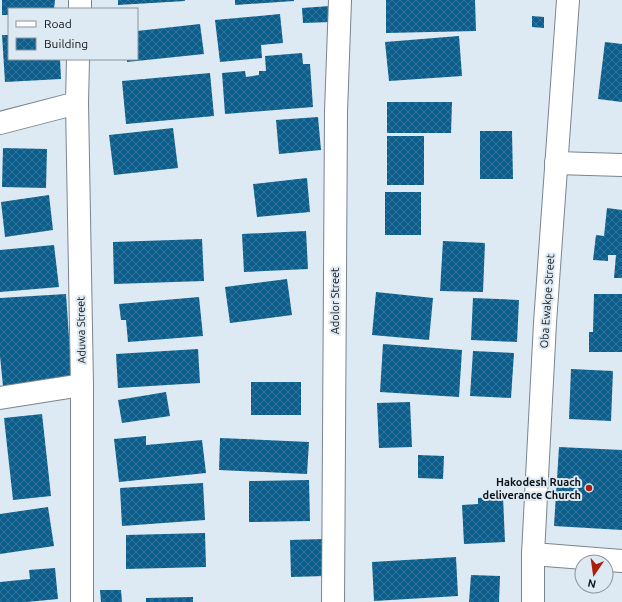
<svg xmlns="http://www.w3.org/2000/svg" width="622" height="602" viewBox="0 0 622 602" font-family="Ubuntu,sans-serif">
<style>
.building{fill:url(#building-cross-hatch)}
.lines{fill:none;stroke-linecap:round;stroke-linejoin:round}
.minor-casing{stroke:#7a858e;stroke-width:24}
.minor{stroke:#fff;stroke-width:22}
.poi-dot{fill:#ac1d0b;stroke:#dde9f3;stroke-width:1.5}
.labels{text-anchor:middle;stroke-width:4;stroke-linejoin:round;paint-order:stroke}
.street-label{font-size:11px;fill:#101417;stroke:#dde9f3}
.poi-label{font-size:11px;font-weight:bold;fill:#101417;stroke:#dde9f3;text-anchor:end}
</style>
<defs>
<pattern id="building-cross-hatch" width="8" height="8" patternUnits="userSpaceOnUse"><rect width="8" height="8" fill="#0c5f8d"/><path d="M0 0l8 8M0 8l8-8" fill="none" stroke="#377598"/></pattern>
</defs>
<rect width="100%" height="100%" fill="#dde9f3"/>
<g class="building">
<polygon points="2,0 55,0 54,9 9,9 9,15 2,15"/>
<polygon points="118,0 185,0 185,1 118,5"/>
<polygon points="235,0 294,0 294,1 235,5"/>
<polygon points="386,0 475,0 476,31 386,33"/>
<polygon points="330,6 331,22 303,23 302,8"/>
<polygon points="280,14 283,43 261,45 262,58 220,62 215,20"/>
<polygon points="532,16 544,17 544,28 532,27"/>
<polygon points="200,24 204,54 127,62 127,59 137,59 137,31"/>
<polygon points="2,35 9,35 9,59 60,59 61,79 5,82"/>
<polygon points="459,36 462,76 389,81 385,42"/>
<polygon points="605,42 622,44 622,102 598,99"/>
<polygon points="302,53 303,64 310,64 313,107 225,114 222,73 245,71 246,77 259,75 259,71 266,71 265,56"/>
<polygon points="210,73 214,116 126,124 122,81"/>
<polygon points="387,102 452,102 451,133 387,133"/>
<polygon points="318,117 321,150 279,154 276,120"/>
<polygon points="173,128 178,168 114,175 109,135"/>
<polygon points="480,131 512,131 513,179 480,179"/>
<rect x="387" y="136" width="37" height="49"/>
<polygon points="3,148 47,149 46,188 2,187"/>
<polygon points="307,178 310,212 257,217 253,184"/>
<rect x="385" y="192" width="36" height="43"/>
<polygon points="49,195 53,230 5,237 1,202"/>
<polygon points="607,208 622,210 622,278 614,278 616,255 608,255 608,261 593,260 596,235 604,236"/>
<polygon points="306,231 308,269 244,272 242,234"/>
<polygon points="202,239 204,281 114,284 113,242"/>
<polygon points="443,241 485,243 483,292 440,291"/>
<polygon points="54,245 59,287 0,292 0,250"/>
<polygon points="287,279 292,315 230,323 225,287"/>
<polygon points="376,292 433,298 429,340 372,335"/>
<polygon points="66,294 72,382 3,386 0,356 0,298"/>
<polygon points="594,294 622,294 622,352 589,352 589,332 593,332"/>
<polygon points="199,297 203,336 128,342 126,320 121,320 119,304"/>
<polygon points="473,298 519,300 517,342 471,340"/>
<polygon points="383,344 462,350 459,397 380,392"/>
<polygon points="198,349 200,383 118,388 116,354"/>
<polygon points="473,351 514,353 511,398 470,396"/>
<polygon points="571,369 613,371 611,421 569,419"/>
<rect x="251" y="382" width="50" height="33"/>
<polygon points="166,392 170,416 122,423 118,400"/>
<polygon points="410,402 412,447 379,448 377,403"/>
<polygon points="42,414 51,496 13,500 4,418"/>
<polygon points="146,436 146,445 202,440 206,473 119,482 114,439"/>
<polygon points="220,438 309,442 307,474 219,470"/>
<polygon points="559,447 622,450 622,530 554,526"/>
<polygon points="418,455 444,456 443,479 418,478"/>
<polygon points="309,480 310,521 249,522 249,481"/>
<polygon points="203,483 205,520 122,526 120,488"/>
<polygon points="503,496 505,542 464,544 462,505 478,504 478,498"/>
<polygon points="48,507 54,546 0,554 0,514"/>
<polygon points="205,533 206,567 126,569 126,535"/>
<polygon points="324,539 325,576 291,577 290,540"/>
<polygon points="456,557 458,596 374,601 372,562"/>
<polygon points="55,568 58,599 27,602 0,602 0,582 30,579 29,570"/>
<polygon points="471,575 500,576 499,602 469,602"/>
<polygon points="100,590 121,590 122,602 101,602"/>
<polygon points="193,597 193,602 146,602 146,598"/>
</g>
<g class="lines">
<g class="minor-casing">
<g id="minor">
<polyline points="80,9 80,0"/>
<polyline points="78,59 77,103 82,385 82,602"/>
<polyline points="0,123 77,103"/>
<polyline points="556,163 622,165"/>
<polyline points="0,398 82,385"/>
<polyline points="533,554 622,561"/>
<polyline points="333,602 336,112 340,0"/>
<polyline points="533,602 533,554 545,323 568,0"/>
</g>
</g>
<use href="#minor" class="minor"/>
</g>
<circle class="poi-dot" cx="589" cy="488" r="4"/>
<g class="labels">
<g class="street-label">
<text transform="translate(335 301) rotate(-90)" y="4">Adolor Street</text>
<text transform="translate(547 301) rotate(-86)" y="4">Oba Ewakpe Street</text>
<text transform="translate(81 330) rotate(-91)" y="4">Aduwa Street</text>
</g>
<g class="poi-label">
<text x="581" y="486">Hakodesh Ruach<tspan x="581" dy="13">deliverance Church</tspan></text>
</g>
</g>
<rect x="8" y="8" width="130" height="52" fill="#dde9f3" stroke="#8b949b"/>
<rect x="16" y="21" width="20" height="6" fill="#ffffff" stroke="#8b949b"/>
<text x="44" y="28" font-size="12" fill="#101417">Road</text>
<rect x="16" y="38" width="20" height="12" fill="url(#building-cross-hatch)" stroke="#8b949b"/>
<text x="44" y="48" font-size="12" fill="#101417">Building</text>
<g transform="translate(594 574) rotate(193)"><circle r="19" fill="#dde9f3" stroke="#8b949b"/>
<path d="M0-3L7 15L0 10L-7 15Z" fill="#ac1d0b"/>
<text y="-6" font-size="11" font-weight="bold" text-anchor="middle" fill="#101417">N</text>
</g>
</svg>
